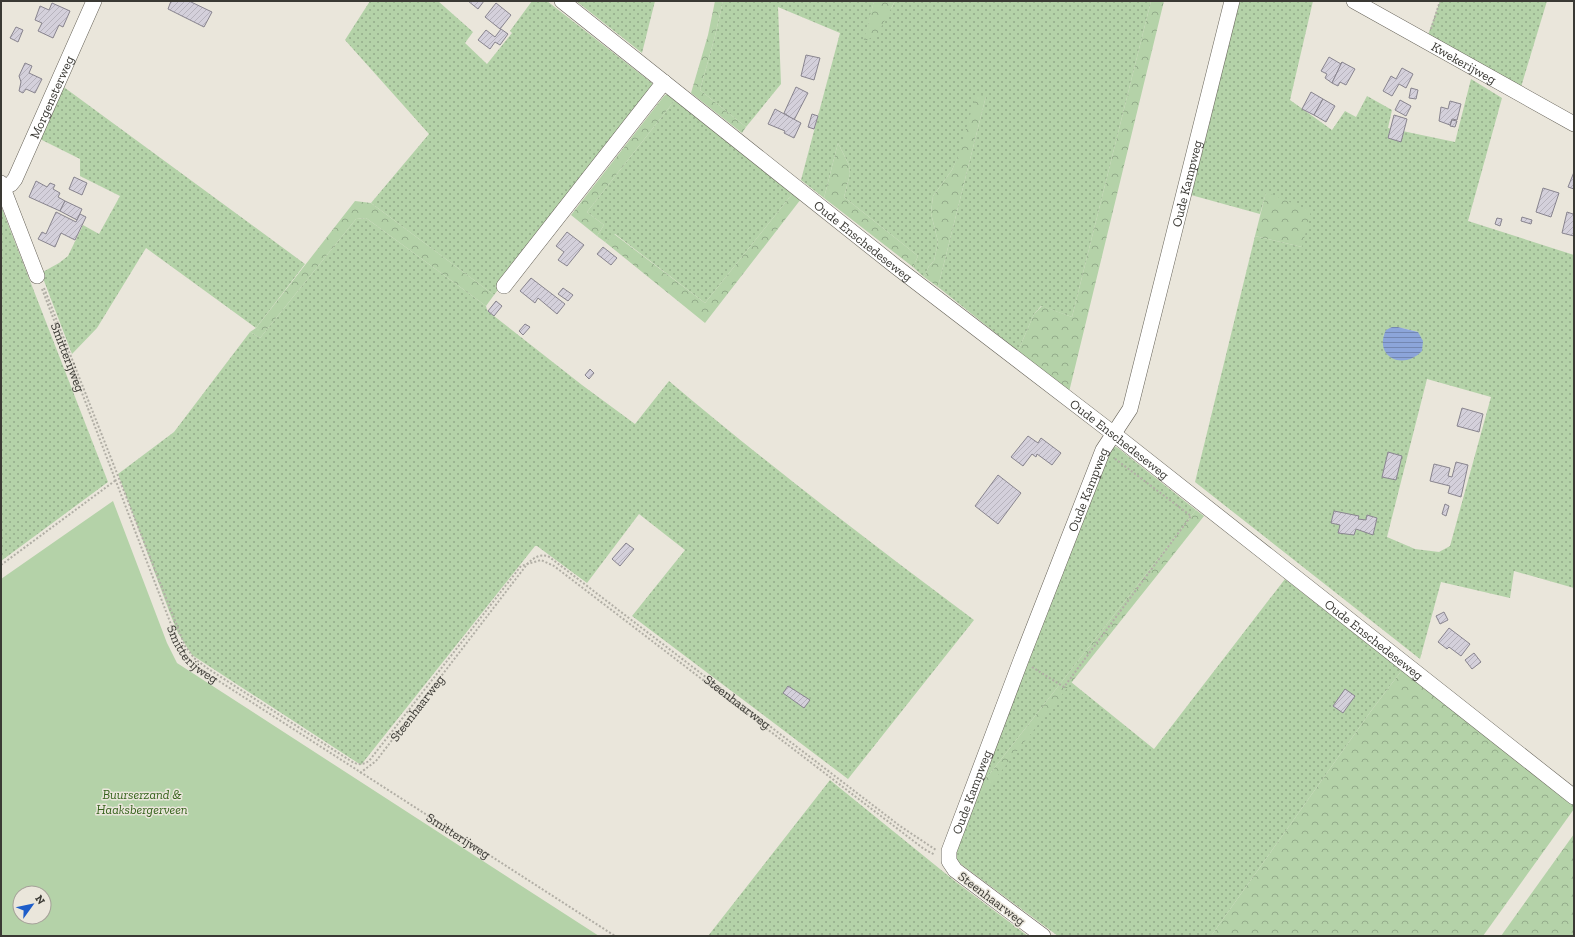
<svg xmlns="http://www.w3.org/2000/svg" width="1575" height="937" viewBox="0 0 1575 937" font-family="'Zilla Slab',serif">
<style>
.grass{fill:url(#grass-dots);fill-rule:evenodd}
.forest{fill:url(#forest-crowns)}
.park{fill:#b4d2a8;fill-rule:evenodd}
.water{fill:url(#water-rules)}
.building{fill:url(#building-hatch);stroke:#88848e}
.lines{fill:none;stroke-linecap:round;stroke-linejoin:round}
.minor-casing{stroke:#666258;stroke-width:16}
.path{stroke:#b1aea5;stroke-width:2;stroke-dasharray:2 2;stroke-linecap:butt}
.minor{stroke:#fff;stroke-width:15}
.labels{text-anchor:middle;stroke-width:3;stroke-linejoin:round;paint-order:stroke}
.street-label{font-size:13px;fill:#3a3934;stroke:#eae6db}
.park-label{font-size:13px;font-style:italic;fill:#35621b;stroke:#eae6db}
</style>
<defs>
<pattern id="grass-dots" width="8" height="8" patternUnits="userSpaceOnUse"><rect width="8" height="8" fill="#b4d2a8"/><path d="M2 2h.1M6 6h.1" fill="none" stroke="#93ab8a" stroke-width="1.8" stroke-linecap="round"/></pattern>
<pattern id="forest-crowns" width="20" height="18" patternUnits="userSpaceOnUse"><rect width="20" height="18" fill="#b4d2a8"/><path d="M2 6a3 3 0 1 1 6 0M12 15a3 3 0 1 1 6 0" fill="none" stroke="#93ab8a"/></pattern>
<pattern id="water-rules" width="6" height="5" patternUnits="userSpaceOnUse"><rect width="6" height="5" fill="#8ca5da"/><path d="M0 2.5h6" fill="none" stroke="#7387b2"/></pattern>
<pattern id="building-hatch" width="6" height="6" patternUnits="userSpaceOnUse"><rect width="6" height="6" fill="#d4d0db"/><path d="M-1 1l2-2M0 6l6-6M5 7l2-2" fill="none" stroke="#b7b3bd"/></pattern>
</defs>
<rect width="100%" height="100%" fill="#eae6db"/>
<g class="grass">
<polygon points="370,1 438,1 473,32 465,43 487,64 512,33 510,31 532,1 547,1 652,83 653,89 494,295 371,203 429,134 345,40"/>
<polygon points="576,1 655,1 642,53"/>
<polygon points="723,1 874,1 864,42 892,7 895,1 1151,1 1072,317 1041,306 1034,314 1018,351 938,287 986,96 952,170 933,196 931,213 938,242 934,261 929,266 924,277 913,267 918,256 844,197 850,174 849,165 838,143 824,198 801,180 840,33 778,7 781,84 746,127 700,90 715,36"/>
<path d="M1237,1H1313L1290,100L1332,130L1345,111L1356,117L1367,96L1392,110L1388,128L1455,142L1471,79L1502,98L1468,221L1574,255V588L1514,571L1510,598L1441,582L1420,659L1195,482L1255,236L1302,247L1266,193L1260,214L1191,195ZM1398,327L1418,332L1383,336ZM1427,379L1491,397L1450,546L1439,552L1415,549L1387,537Z"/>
<polygon points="1440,1 1547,1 1521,87 1428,35"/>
<polygon points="61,85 305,264 256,328 146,248 97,328 72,354 41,273 59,263 68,256 83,225 99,234 120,196 80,176 80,159 38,138"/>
<polygon points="675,100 793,193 705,303 615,234 605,242 597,236 604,225 587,212"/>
<polygon points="1,206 108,482 1,561"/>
<path d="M366,218L486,306L487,310L494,316L582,385L635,424L669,381C767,464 871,543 974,620L848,779L632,616L685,550L639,514L587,583L537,546H535L361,765L192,655L178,633L171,616L118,474L174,432L250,332L260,338L356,219Z"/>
<polygon points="1112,445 1118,448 1196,510 981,785 1109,446"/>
<polygon points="1285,579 1402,670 1371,711 1211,936 1058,936 958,862 955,857 972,807 1071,682 1154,749"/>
<polygon points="830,780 956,882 1028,936 708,936"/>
</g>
<g class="forest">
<polygon points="715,1 723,1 715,36 700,90 746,127 742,133 691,93 708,35"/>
<polygon points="874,1 895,1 878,33 863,43"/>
<polygon points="1151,1 1164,1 1069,392 1018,351 1034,314 1042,306 1072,317"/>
<polygon points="667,94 675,100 587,212 604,225 597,236 571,215 664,96"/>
<polygon points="976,95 986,96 938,287 924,277 929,266 934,261 938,242 931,213 933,196 952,170 958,156"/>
<polygon points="838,143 849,165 850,174 844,197 918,256 913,267 824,198"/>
<polygon points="1266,192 1311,211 1302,247 1255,236"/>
<polygon points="793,193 801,199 705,323 605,242 614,234 705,303"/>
<polygon points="355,201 371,203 494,295 486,306 366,218 356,219 260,338 250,332 256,328"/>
<path d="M1196,510L1204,516C1127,614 1049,710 973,807L981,785Z"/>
<polygon points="1402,670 1574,804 1574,809 1483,936 1211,936 1371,711"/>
<polygon points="1574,834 1574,936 1501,936"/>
</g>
<path class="park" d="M113,501L167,643L177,663L599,936H1V579ZM20,893H44V917H20Z"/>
<path class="water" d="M1392,327H1398L1418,332L1423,341L1422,351C1403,371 1373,357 1386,330Z"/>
<g class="building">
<polygon points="171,1 189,1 212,12 204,27 168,9"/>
<polygon points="468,1 484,1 478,9"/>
<polygon points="52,3 70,11 63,27 59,25 53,38 38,31 42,23 35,20 40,6 49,10"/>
<polygon points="496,3 511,15 500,29 485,17"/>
<polygon points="16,27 23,30 18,42 10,38"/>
<polygon points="501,29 508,34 500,45 495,42 490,49 478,40 486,30 495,37"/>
<polygon points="806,55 820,58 814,80 801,76"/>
<polygon points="1329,57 1341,64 1342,62 1332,83 1325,78 1327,74 1321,71"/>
<polygon points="1342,62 1355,69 1346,85 1340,82 1338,86 1332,83"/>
<polygon points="25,63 32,66 29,73 42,79 35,93 26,89 23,93 19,91 21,82 19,76"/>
<polygon points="1402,68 1413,74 1406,88 1399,84 1392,96 1383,91 1391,76 1396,79"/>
<polygon points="796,87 808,93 794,120 784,113"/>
<polygon points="1411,88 1418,90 1416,99 1409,98"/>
<polygon points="1311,92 1323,99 1314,115 1302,109"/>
<polygon points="1323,99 1335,106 1326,122 1314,115"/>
<polygon points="1400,100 1411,106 1406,116 1395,110"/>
<polygon points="1450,101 1461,104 1457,120 1452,119 1450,125 1439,121 1441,107 1448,109"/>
<polygon points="775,109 801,123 794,138 784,133 785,131 768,124"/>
<polygon points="812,114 818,116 814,129 808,127"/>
<polygon points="1394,115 1407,119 1401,142 1388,138"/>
<polygon points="1452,120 1457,121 1455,127 1450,126"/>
<polygon points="1574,172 1574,189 1568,187"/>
<polygon points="74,177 87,183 82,195 69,189"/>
<polygon points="36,181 47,187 50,183 55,185 53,189 60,193 58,197 65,201 60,211 29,197"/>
<polygon points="1543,188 1559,193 1551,217 1536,212"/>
<polygon points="65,201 82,209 77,220 60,211"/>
<polygon points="56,212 76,222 80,214 86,217 75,240 61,233 55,247 38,239 42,232 46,234"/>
<polygon points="1567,212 1573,214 1574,216 1574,236 1562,233"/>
<polygon points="1522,217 1532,220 1531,224 1521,221"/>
<polygon points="1497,218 1502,219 1500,226 1495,224"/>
<polygon points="567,232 584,245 567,266 558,260 564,252 556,246"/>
<polygon points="603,247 617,258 611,265 597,254"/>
<polygon points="531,278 565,304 557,314 538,298 535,303 520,291"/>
<polygon points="563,288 573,295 568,301 558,294"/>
<polygon points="496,301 502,306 494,316 488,311"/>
<polygon points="525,324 530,327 523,335 519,331"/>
<polygon points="590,369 594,373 589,379 585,375"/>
<polygon points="1462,408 1483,414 1479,432 1457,426"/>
<polygon points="1028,436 1038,443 1041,438 1061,453 1052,465 1037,454 1036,457 1032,454 1023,466 1011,457"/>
<polygon points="1388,452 1402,456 1396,480 1382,477"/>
<polygon points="1456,462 1468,465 1461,497 1448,493 1450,486 1430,481 1434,464 1450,468 1448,476 1452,477"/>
<polygon points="998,475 1021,493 998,524 975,506"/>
<polygon points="1445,504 1449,506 1446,516 1442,514"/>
<polygon points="1334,511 1359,516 1358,519 1366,520 1367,515 1377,518 1373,535 1356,529 1354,535 1338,533 1340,525 1331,523"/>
<polygon points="626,543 634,549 620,566 612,559"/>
<polygon points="1444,612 1448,620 1440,624 1436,616"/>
<polygon points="1449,628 1470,644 1461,656 1449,647 1447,649 1438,642"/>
<polygon points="1474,653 1481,662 1472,669 1465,660"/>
<polygon points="788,686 810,700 804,708 783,693"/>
<polygon points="1345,689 1355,696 1343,713 1333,706"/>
</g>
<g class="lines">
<g class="minor-casing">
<g id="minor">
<path id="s3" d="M562,1L895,266L1114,434L1574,797"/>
<path id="s4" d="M1354,1L1574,124"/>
<polyline points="1,183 37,276"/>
<path id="s5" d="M3,188L11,184L15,179L94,1"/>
<polyline points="504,286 664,82"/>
<path id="s6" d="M1043,936L955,870L949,861V851L1021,660L1103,450L1130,409L1232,1"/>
</g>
</g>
<g class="path">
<polyline points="1431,29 1440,1"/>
<path d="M44,288L185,646L194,658L207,668L343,756C353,762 358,768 369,761L521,566L541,560L554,566L924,849L935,855"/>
<path id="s1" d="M42,289L177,640L187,657L197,667L615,936"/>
<polyline points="1,565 116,480"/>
<polyline points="1032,667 1064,687 1191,516 1114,458"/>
<path id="s2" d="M360,773L376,761L528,563C534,558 539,554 548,556L900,826L936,850"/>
</g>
<use href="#minor" class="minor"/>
</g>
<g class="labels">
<g class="street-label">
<text dy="5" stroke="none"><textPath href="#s4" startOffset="126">Kwekerijweg</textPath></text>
<text dy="5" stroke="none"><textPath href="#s5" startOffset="105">Morgensterweg</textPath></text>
<text dy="5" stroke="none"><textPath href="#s6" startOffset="842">Oude Kampweg</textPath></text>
<text dy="5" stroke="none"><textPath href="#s3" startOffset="385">Oude Enschedeseweg</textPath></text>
<text dy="5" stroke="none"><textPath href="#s1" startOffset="73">Smitterijweg</textPath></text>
<text dy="5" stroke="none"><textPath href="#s3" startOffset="709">Oude Enschedeseweg</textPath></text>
<text dy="5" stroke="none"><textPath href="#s6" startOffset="518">Oude Kampweg</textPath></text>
<text dy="5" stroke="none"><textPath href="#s3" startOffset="1033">Oude Enschedeseweg</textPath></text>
<text dy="5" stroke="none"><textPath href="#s1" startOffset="397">Smitterijweg</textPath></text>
<text dy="5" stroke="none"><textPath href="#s2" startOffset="531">Steenhaarweg</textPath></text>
<text dy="5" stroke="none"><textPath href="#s2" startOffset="87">Steenhaarweg</textPath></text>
<text dy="5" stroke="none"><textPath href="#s6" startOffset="194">Oude Kampweg</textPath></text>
<text dy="5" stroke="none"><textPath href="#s1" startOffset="721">Smitterijweg</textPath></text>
<text transform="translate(992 898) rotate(37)" y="5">Steenhaarweg</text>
</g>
<g class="park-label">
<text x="142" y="799">Buurserzand &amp;<tspan x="142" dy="15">Haaksbergerveen</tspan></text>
</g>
</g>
<rect width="1575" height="937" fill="none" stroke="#3a3934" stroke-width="4"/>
<g transform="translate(32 905) rotate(57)"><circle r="19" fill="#eae6db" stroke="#a4a198"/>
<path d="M0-3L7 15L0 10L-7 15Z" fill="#1d5dc9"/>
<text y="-6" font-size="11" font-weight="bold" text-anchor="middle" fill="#3a3934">N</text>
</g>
</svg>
